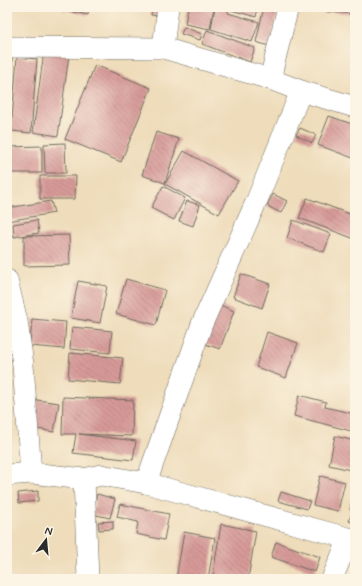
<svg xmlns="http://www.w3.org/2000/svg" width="362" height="586" viewBox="0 0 362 586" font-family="Mynerve,sans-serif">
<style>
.building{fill:url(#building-back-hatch)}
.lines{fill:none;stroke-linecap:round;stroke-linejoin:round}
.minor-casing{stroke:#6f695d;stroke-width:22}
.minor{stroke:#fff;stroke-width:21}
</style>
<defs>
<pattern id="building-back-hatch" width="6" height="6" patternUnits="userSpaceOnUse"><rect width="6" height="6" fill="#d79a98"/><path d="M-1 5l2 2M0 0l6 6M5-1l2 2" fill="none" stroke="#af7e7c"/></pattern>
</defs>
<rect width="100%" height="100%" fill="#fcf5e5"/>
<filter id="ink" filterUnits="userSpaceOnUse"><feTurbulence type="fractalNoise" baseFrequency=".025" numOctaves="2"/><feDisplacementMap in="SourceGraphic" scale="8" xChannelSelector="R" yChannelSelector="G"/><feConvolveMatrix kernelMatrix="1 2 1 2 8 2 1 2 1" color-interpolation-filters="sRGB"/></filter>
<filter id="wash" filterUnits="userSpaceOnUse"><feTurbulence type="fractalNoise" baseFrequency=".012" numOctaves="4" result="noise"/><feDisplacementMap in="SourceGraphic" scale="16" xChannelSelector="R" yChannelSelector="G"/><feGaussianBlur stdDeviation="0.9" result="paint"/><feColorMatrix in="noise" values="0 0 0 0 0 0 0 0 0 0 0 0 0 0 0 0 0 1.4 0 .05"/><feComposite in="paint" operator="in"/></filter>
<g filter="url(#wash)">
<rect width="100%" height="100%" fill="#eedcba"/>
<g id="blocks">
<g class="building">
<polygon points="63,7 89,7 88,15 63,10"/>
<polygon points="152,7 162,7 160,16 151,15"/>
<polygon points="188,7 214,7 210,29 185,24"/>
<polygon points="215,7 229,7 228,13 259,22 252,42 211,29"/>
<polygon points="232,7 258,7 256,17 231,10"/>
<polygon points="264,7 279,7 269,46 256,42"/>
<polygon points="318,7 355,7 355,14 318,11"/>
<polygon points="184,27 202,34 200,40 181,34"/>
<polygon points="207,30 255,48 250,62 202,44"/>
<polygon points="44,51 69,55 58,136 33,132"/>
<polygon points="7,57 12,58 8,137 7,137"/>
<polygon points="17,57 37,59 31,133 11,131"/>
<polygon points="95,65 151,88 121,162 65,139"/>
<polygon points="329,116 355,125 355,153 353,158 318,145"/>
<polygon points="300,128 316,135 312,143 296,135"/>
<polygon points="156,132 179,139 165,183 142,175"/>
<polygon points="65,143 66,173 45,173 44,144"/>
<polygon points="42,146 42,173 7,173 7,147"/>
<polygon points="184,151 238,181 219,214 165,184"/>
<polygon points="40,176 76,176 75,199 40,199"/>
<polygon points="163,186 185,198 174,220 151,208"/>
<polygon points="273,194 287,201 281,213 267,206"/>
<polygon points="307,198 355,216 355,239 299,218"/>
<polygon points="51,201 54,213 7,221 7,208"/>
<polygon points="187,201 200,205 193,226 179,221"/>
<polygon points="37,220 39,233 14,237 13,224"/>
<polygon points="293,220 331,234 324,252 287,238"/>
<polygon points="69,235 70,265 24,266 24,236"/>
<polygon points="241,274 270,284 262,308 233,297"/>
<polygon points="126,279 165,290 156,325 116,314"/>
<polygon points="78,281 107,286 100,323 71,318"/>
<polygon points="220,305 234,311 220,349 205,344"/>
<polygon points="32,319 66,322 64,349 30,346"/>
<polygon points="72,327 112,331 110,353 70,349"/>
<polygon points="267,332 298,343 286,378 256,367"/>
<polygon points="70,353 123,358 120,384 68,379"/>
<polygon points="299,395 326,402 325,407 355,414 355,432 294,416"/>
<polygon points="63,397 133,400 132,436 79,434 136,441 133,460 73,453 76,434 62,434"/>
<polygon points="37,400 59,403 54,432 32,428"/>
<polygon points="335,436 355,441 355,471 329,465"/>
<polygon points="320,476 345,482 338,511 313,505"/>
<polygon points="354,490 355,490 355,511 350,510"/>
<polygon points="38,491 38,501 19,503 18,493"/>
<polygon points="281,492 310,501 307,509 278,501"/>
<polygon points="97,494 115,499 110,518 92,514"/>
<polygon points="120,504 169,514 164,540 136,534 138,522 117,517"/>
<polygon points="352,512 355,513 355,523 349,521"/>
<polygon points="113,521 113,529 99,530 98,522"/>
<polygon points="221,524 256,531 248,579 232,579 213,575"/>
<polygon points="184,532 215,538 208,579 176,579"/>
<polygon points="276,542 320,557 315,572 271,557"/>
</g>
</g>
</g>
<g filter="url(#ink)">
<use href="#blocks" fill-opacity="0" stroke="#6f695d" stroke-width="1"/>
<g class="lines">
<g class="minor-casing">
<g id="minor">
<polyline points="7,47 163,48 270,79 301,91 355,107"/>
<polyline points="163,48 168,7"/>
<polyline points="270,79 288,7"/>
<polyline points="7,280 17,321 23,365 31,473"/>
<polyline points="7,475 31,473 84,479 101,475 146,483 355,540"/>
<polyline points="84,479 88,579"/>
<polyline points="146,483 202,324 257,200 301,91"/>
<polyline points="332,579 349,538"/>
</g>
</g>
<use href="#minor" class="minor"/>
</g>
</g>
<rect width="362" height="586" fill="none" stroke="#fcf5e5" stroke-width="24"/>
<g transform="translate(46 540) rotate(16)" stroke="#fcf5e5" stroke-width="3" paint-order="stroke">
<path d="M0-3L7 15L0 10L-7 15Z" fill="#2b2b2b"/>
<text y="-6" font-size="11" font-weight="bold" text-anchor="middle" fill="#2b2b2b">N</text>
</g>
</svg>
